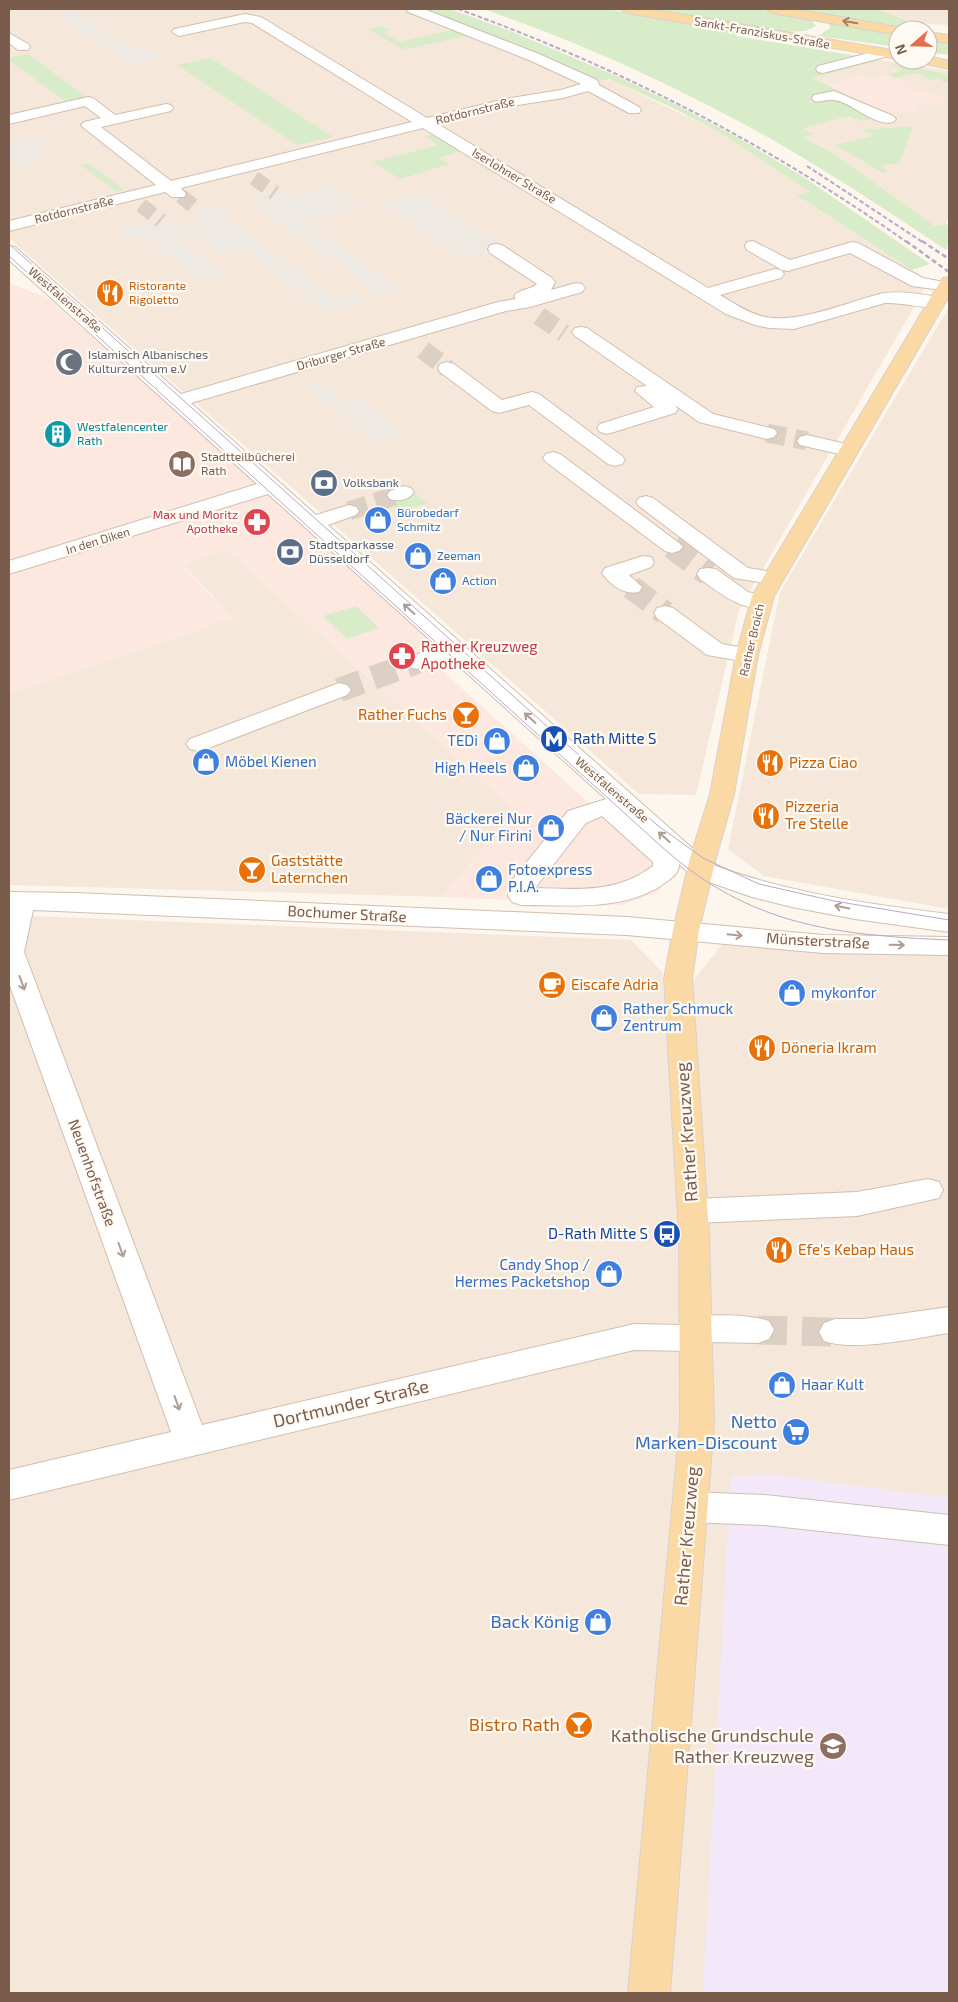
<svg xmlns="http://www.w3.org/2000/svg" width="958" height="2002" viewBox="0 0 958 2002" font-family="'Exo 2',sans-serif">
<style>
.residential{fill:#f5e8da}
.commercial{fill:#fde8e0}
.industrial{fill:#efe9e4}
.education{fill:#f3e8fa}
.green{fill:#d8ecc9}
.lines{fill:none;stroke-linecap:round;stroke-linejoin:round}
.minor-tunnel-far3{stroke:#dcd0c4;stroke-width:15;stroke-dasharray:15 8;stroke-linecap:butt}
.minor-tunnel-far2{stroke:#dcd0c4;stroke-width:19;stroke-dasharray:19 9;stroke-linecap:butt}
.minor-tunnel-far1{stroke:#dcd0c4;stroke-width:24;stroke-dasharray:24 12;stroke-linecap:butt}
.minor-tunnel{stroke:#dcd0c4;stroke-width:29;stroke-dasharray:29 15;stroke-linecap:butt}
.minor-casing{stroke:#d1beb0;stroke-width:2}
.major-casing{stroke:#dad1cd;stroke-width:2}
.minor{fill:#fff;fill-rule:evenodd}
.major{fill:#fbd9a5;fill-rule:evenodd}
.tram{stroke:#b9a8c9;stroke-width:1}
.rail-far1{stroke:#b9a8c9;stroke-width:2;stroke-dasharray:4.5 2.5;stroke-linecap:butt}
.rail{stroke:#b9a8c9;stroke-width:2.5;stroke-dasharray:5 3;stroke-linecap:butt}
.oneway{stroke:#a18267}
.oneway2{stroke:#af9d94}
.labels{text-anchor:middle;stroke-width:4.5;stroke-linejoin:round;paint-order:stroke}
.far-street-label{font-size:12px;fill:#7a5c4d;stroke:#fffaf3}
.far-food-label{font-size:12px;fill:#c56008;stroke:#fffaf3;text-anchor:start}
.far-worship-label{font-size:12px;fill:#5b616d;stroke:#fffaf3;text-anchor:start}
.far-culture-label{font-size:12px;fill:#0d838f;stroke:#fffaf3;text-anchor:start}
.far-education-label{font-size:12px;fill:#785e54;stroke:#fffaf3;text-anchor:start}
.far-service-label{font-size:12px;fill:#4e5e75;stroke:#fffaf3;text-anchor:start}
.far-shop-label{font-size:12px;fill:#366cbe;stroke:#fffaf3;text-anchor:start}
.far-health-label{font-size:12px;fill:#be3a42;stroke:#fffaf3;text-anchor:end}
.health-label{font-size:15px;fill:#be3a42;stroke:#fffaf3;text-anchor:start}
.food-label{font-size:15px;fill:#c56008;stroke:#fffaf3;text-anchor:start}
.transit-label{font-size:15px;fill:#164399;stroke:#fffaf3;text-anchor:start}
.shop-label{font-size:15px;fill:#366cbe;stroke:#fffaf3;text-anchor:start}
.street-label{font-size:15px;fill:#7a5c4d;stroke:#fffaf3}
.near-street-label{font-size:18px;fill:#7a5c4d;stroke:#fffaf3}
.near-shop-label{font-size:18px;fill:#366cbe;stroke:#fffaf3;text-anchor:end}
.near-food-label{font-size:18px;fill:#c56008;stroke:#fffaf3;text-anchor:end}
.near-education-label{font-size:18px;fill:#785e54;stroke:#fffaf3;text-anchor:end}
</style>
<rect width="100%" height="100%" fill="#fdf6ec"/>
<g class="residential">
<polygon points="9,9 412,9 609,79 717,131 811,192 797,196 929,281 739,610 696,795 639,794 9,238"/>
<polygon points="879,9 949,9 949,25 912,23"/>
<polygon points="881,60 949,71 949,214 946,224 935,226 837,156 803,136 812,134 743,95"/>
<polygon points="949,307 949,909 764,876 728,849 780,592"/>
<polygon points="226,549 515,810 442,897 9,885 9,694 199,630 214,597 182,564"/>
<polygon points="9,915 631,940 662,972 680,1203 684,1413 636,1993 9,1993"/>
<polygon points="725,941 949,952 949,1993 664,1993 708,1432 691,983"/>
</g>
<g class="commercial">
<polygon points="888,74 907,83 903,85 915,91 921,89 929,93 946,96 943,105 920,103 916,114 877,109 827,85 864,75 871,79"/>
<polygon points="9,283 48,298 452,659 436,665 598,811 683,865 656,893 621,905 442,897 515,810 226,549 182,565 233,618 9,694"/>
</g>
<g class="industrial">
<polygon points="50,9 73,9 135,50 149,47 164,57 131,65"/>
<polygon points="36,137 49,147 35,151 46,160 9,168 9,143"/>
<polygon points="332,185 362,206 306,222 400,289 378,295 349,274 352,272 337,260 330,259 254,205 264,202 254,195 259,194 281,191 288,196"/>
<polygon points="420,193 504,247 462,258 381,203"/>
<polygon points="212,207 215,210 219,209 231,217 225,220 236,228 239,227 336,299 355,294 364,301 327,313 243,249 221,255 195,234 178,239 224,275 202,281 144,236 126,240 116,232 165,219 173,226 179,226 204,220 193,211"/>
<polygon points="319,381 347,403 360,399 404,434 377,443 306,386"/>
</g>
<polygon class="education" points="767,1474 949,1498 949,1993 703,1993 731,1476"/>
<g class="green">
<polygon points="419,9 450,9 508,30 617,76 677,105 739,138 805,178 930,264 912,270 796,195 810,192 717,131 673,108 609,79 594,82"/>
<path d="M483,9H608L739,33L736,36L881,60L812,78L877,109L867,112L873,117C864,123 858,120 849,116L803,128L813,134L804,137L837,156L935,226L946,224L949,226V242L946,250C889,212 832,174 773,140C680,88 583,43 483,9Z"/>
<path d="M639,9C666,9 805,2 816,26L806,31L785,32L666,11Z"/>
<polygon points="793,9 879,9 912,23 900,27"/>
<polygon points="829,23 898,33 898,47 818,36 830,28"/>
<polygon points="383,26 389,30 383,32 399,42 456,29 470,35 404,50 368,29"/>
<polygon points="928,38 949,42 949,55 928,52"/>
<polygon points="28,54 88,98 66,102 9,60 9,58"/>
<polygon points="211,58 333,137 297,145 177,65"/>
<polygon points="890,64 949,74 949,84 938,79 932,80 915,73 895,78 888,74 903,70"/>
<polygon points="913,126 899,164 881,165 888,172 883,173 835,145 873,136 863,130"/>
<polygon points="434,134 462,151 438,158 449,164 400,179 373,162 438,145 425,136"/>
<polygon points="88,163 124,190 117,192 81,165"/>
<polygon points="411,494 415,494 427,503 405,510 407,512 403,514 388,501"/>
<polygon points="356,606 379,628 347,639 323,616"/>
</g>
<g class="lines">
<g class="minor-tunnel-far3">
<polyline points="254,178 275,193"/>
<polyline points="181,196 198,210"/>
<polyline points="141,205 161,221"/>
</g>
<g class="minor-tunnel-far2">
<polyline points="539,316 564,333"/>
<polyline points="423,350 447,368"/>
<polyline points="767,433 807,441"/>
<polyline points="349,511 397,495"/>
</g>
<g class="minor-tunnel-far1">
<polyline points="672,547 708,574"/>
<polyline points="631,587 665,613"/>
<polyline points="339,690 417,662"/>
</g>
<polyline class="minor-tunnel" points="758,1330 835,1332"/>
<g class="minor-casing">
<g id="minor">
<path d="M406,9H424L539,54L597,80L599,85L639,107L641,110L639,113H629L588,91L563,98L505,107L438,124L708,288L775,269L781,270L784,274L781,278L720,295C733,303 747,312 761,316C796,326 849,301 884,293C903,291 923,294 942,298L945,302L942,306C925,310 904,302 885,303L794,329L769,328L755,325L726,314L423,128L181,188L186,194L184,197H172L165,192L9,231V221L156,185L84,128L81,125L84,122L101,118L85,106L9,124V115L88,97L93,98L115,115L166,104L171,105L173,108L171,111L101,127L171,181L412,122L252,23L245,22L179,36L172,32L174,29L245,14L261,17L427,118L505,99L561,90L581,84L529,60L408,12Z"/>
<polygon points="9,33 28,44 30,47 28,50 18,50 9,43"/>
<polygon points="884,49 889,50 891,53 889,56 823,73 818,72 816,69 818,66"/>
<path d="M834,91L893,116L896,119L893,122C874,127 852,102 834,100C827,99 821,103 814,101L812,98L814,95Z"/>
<polygon points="753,241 790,260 852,242 858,243 923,278 949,283 949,291 912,286 850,253 788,271 782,270 747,250 745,246 747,242"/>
<path d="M496,244L502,245L552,278L555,282L551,290L576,283L582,284L585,288L582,292L530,307L506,311L191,403L316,515L349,505L356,507L359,511L356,515L328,525L710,864C788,893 867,904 949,914V932L855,919L792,907L752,897L692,876L679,864C679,873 673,877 666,882C626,912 569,905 521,905L512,902L508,896L509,884L568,811L606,799L450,658L417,669L409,667L406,662L409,657L438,647L268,494L9,574V561L257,484L9,260V246L15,247L181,394L498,302L516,299L514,296C519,289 530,290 537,284L490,253L488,249L490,245ZM602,816L653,862V866C616,894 578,889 535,888L586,823Z"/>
<polygon points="581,327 587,328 713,414 774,429 777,433 774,437 767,439 699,422 675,405 678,409 675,413 614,432 607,434 600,432 597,428 600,424 654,407 635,391 637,387 647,386 575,336 572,332 575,328"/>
<polygon points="447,362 454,364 502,400 532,392 539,394 622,456 625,460 622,464 615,466 608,464 529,405 499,413 492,411 440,372 438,368 440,364"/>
<polygon points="807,435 855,446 858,450 855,454 848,456 800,445 797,441 800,437"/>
<polygon points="553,452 560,454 679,543 683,547 679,551 672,553 665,551 546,462 543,458 546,454"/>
<path d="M404,486L411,488L414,492C409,500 399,502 390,499L387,495L390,491Z"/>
<polygon points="646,496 653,498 748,568 780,573 783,578 780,583 772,584 734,578 639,506 636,502 639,498"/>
<path d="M643,556L651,557L654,562L651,567L629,575L642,587L639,592C624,595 610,585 602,573L605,568Z"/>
<path d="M708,568L716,569L748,592L769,597L772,602L769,607C743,613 720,593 700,579L697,574L700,569Z"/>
<polygon points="665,606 673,608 722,644 755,650 758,655 755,660 747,662 707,655 657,618 654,613 657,608"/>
<polygon points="339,683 347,685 351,690 347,695 206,749 198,751 190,749 186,744 190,739"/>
<path d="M9,892L75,893L627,917L823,935L949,937V955L823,953L627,935L33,910L24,952L202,1425L634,1324L681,1325L684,1320C705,1313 748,1314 769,1321L774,1330L769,1339L758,1343L709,1342L706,1347L695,1351L634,1350L9,1500V1470L171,1432L9,983Z"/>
<polygon points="928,1179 939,1182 943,1190 939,1198 857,1216 693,1223 682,1219 678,1211 682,1203 693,1199 857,1192"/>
<path d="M949,1307V1333C914,1338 857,1352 824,1341L819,1332L824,1323L835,1319H863Z"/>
<polygon points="690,1492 765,1495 949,1515 949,1545 765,1525 690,1522 678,1518 673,1507 678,1496"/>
</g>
</g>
<g class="major-casing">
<g id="major">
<polygon points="620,9 650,9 898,51 898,59 627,13"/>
<polygon points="765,9 794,9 898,27 904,30 898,30 898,35 772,13"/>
<polygon points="928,32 949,35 949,43 928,40"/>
<polygon points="928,56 949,61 949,69 921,63 919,60 928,60"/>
<polygon points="949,277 949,296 774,596 758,655 734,794 716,858 699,930 692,979 709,1234 714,1422 670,1993 628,1993 680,1422 679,1234 664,979 673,930 690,858 710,794 736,655 752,596 940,282 943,278"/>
</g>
</g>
<use href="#minor" class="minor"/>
<use href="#major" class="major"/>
<g class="tram">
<polyline points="9,244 657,825 703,858 759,884 834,901 949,920"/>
<path d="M9,256L662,847C750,926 836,935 949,940"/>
</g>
<g class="rail-far1">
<path d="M458,9C619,67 768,144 908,243"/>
<polyline points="807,166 924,243"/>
</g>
<g class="rail">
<polyline points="906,241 949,272"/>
<polyline points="922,241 949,259"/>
</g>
</g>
<defs><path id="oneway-shaft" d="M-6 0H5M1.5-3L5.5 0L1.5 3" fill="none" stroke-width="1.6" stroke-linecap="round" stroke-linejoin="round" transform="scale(1.25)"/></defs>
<use class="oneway" href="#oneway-shaft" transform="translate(850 22) rotate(-170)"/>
<g class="oneway2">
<use href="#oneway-shaft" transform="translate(409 609) rotate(-138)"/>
<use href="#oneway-shaft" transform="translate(530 718) rotate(-138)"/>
<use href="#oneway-shaft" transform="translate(664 837) rotate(-138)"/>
<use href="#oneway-shaft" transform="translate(842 907) rotate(-169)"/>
<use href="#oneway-shaft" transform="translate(735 935) rotate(6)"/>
<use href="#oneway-shaft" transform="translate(897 945) rotate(1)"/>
<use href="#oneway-shaft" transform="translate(22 983) rotate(70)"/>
<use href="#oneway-shaft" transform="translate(121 1250) rotate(70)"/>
<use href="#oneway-shaft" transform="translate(177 1403) rotate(70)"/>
</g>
<defs>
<g id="restaurant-disc" transform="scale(1.4375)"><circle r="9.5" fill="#e8710a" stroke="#fffaf3"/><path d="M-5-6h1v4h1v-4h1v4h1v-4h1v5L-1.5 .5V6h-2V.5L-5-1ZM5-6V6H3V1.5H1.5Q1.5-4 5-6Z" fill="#fff"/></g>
<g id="mosque-disc" transform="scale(1.4375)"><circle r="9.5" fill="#6b7280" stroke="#fffaf3"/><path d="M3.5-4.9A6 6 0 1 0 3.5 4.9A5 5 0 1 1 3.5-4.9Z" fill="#fff"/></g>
<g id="building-disc" transform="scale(1.4375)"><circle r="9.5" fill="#0f9aa8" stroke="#fffaf3"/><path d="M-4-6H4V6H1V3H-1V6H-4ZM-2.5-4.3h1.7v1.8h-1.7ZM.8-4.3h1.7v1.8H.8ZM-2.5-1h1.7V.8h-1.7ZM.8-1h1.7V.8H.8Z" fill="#fff"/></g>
<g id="library-disc" transform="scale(1.4375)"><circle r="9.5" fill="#8d6e63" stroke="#fffaf3"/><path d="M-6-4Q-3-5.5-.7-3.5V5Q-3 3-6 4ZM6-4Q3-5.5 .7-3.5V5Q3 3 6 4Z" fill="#fff"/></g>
<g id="bank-disc" transform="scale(1.4375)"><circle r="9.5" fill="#5c6f8a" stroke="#fffaf3"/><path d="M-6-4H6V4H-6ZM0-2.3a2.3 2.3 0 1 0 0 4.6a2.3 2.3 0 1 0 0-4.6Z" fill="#fff"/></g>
<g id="shop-disc" transform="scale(1.4375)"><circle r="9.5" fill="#3f7fe0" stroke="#fffaf3"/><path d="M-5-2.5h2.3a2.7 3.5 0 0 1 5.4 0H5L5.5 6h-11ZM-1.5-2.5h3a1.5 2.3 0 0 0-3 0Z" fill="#fff"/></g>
<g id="pharmacy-disc" transform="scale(1.4375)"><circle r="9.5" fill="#e0444e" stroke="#fffaf3"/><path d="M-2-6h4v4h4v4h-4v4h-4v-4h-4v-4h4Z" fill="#fff"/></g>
<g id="bar-disc" transform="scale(1.4375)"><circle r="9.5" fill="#e8710a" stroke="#fffaf3"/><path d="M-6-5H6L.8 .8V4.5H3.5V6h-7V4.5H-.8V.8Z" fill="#fff"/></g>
<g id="metro-disc" transform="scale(1.4375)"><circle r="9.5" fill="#1a4fb4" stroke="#fffaf3"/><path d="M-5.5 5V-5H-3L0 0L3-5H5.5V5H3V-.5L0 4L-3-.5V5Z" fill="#fff"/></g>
<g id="cafe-disc" transform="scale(1.4375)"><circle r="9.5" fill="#e8710a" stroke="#fffaf3"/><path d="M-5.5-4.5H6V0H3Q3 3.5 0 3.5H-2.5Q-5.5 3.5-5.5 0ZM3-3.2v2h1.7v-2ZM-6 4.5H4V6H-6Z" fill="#fff"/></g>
<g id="bus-disc" transform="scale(1.4375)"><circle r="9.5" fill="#1a4fb4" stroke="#fffaf3"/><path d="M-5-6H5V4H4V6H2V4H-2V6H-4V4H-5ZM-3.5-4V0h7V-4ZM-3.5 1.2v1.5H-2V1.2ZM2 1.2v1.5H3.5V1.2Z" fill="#fff"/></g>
<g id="supermarket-disc" transform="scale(1.4375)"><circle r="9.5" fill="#3f7fe0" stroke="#fffaf3"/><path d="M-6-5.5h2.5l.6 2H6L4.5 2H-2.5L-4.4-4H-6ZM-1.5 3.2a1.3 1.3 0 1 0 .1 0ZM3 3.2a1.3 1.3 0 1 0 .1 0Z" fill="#fff"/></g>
<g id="school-disc" transform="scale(1.4375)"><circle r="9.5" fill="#8d6e63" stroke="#fffaf3"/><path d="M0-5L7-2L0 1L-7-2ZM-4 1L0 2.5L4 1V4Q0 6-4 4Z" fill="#fff"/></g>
</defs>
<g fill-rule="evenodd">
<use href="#restaurant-disc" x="110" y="293"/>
<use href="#mosque-disc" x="69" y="362"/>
<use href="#building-disc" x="58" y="434"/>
<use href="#library-disc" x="182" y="464"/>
<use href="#bank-disc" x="324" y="483"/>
<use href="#shop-disc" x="378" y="520"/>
<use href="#pharmacy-disc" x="257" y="522"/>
<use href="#bank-disc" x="290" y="552"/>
<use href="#shop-disc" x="418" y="556"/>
<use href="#shop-disc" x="443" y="581"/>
<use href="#pharmacy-disc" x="402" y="656"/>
<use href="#bar-disc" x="466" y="715"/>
<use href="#metro-disc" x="554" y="739"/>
<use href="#shop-disc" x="497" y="741"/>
<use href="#shop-disc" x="206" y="762"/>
<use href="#restaurant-disc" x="770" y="763"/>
<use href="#shop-disc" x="526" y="768"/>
<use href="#restaurant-disc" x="766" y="816"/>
<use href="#shop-disc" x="551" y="828"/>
<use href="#bar-disc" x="252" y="870"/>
<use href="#shop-disc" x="489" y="879"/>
<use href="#cafe-disc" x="552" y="985"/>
<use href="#shop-disc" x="792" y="993"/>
<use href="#shop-disc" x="604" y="1018"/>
<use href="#restaurant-disc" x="762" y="1048"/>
<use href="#bus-disc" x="667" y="1234"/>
<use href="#restaurant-disc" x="779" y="1250"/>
<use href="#shop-disc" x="609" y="1274"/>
<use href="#shop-disc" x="782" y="1385"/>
<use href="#supermarket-disc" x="796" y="1432"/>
<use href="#shop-disc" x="598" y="1622"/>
<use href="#bar-disc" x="579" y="1725"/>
<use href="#school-disc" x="833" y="1746"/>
</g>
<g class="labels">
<g class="far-street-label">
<text transform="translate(762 33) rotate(10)" y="4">Sankt-Franziskus-Straße</text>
<text transform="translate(475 111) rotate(-14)" y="4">Rotdornstraße</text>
<text transform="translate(514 176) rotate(31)" y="4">Iserlohner Straße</text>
<text transform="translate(74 210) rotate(-14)" y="4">Rotdornstraße</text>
<text transform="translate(65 300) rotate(41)" y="4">Westfalenstraße</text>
<text transform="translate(341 354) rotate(-16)" y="4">Driburger Straße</text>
<text transform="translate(98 541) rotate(-17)" y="4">In den Diken</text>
<text transform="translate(752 640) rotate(-77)" y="4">Rather Broich</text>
<text transform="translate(612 790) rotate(41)" y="4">Westfalenstraße</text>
</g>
<g class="far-food-label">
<text x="129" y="290">Ristorante<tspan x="129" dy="14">Rigoletto</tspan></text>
</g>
<g class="far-worship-label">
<text x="88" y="359">Islamisch Albanisches<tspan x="88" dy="14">Kulturzentrum e.V</tspan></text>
</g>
<g class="far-culture-label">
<text x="77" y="431">Westfalencenter<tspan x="77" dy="14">Rath</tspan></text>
</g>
<g class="far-education-label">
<text x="201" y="461">Stadtteilbücherei<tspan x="201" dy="14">Rath</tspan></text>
</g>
<g class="far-service-label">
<text x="343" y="487">Volksbank</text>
<text x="309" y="549">Stadtsparkasse<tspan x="309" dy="14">Düsseldorf</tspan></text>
</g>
<g class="far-shop-label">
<text x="397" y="517">Bürobedarf<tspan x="397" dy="14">Schmitz</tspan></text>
<text x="437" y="560">Zeeman</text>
<text x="462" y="585">Action</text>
</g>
<g class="far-health-label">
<text x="238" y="519">Max und Moritz<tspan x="238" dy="14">Apotheke</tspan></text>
</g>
<g class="health-label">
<text x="421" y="652">Rather Kreuzweg<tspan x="421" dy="17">Apotheke</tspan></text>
</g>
<g class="food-label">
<text x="447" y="720" text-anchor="end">Rather Fuchs</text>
<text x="789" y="768">Pizza Ciao</text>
<text x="785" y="812">Pizzeria<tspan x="785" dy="17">Tre Stelle</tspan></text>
<text x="271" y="866">Gaststätte<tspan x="271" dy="17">Laternchen</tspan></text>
<text x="571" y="990">Eiscafe Adria</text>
<text x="781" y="1053">Döneria Ikram</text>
<text x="798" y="1255">Efe's Kebap Haus</text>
</g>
<g class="transit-label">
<text x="573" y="744">Rath Mitte S</text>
<text x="648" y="1239" text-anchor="end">D-Rath Mitte S</text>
</g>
<g class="shop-label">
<text x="478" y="746" text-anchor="end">TEDi</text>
<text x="225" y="767">Möbel Kienen</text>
<text x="507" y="773" text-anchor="end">High Heels</text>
<text x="532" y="824" text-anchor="end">Bäckerei Nur<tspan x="532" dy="17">/ Nur Firini</tspan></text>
<text x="508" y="875">Fotoexpress<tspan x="508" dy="17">P.I.A.</tspan></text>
<text x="811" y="998">mykonfor</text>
<text x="623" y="1014">Rather Schmuck<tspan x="623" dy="17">Zentrum</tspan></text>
<text x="590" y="1270" text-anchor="end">Candy Shop /<tspan x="590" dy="17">Hermes Packetshop</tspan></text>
<text x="801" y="1390">Haar Kult</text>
</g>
<g class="street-label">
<text transform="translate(347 914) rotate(3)" y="5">Bochumer Straße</text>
<text transform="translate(818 941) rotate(3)" y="5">Münsterstraße</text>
<text transform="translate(92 1173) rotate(70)" y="5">Neuenhofstraße</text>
</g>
<g class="near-street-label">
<text transform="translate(687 1132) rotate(-94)" y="6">Rather Kreuzweg</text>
<text transform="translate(351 1404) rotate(-13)" y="6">Dortmunder Straße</text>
<text transform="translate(687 1536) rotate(-85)" y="6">Rather Kreuzweg</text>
</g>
<g class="near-shop-label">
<text x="777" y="1428">Netto<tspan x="777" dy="21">Marken-Discount</tspan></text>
<text x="579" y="1628">Back König</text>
</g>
<g class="near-food-label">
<text x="560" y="1731">Bistro Rath</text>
</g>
<g class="near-education-label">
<text x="814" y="1742">Katholische Grundschule<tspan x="814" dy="21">Rather Kreuzweg</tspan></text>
</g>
</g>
<rect width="958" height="2002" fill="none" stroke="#7a5c4d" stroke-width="20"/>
<g transform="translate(913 45) rotate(250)"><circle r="24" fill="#fffaf3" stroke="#cabbb1"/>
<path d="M0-4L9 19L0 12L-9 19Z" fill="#e76f51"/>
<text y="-8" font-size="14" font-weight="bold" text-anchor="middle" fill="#7a5c4d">N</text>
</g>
</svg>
